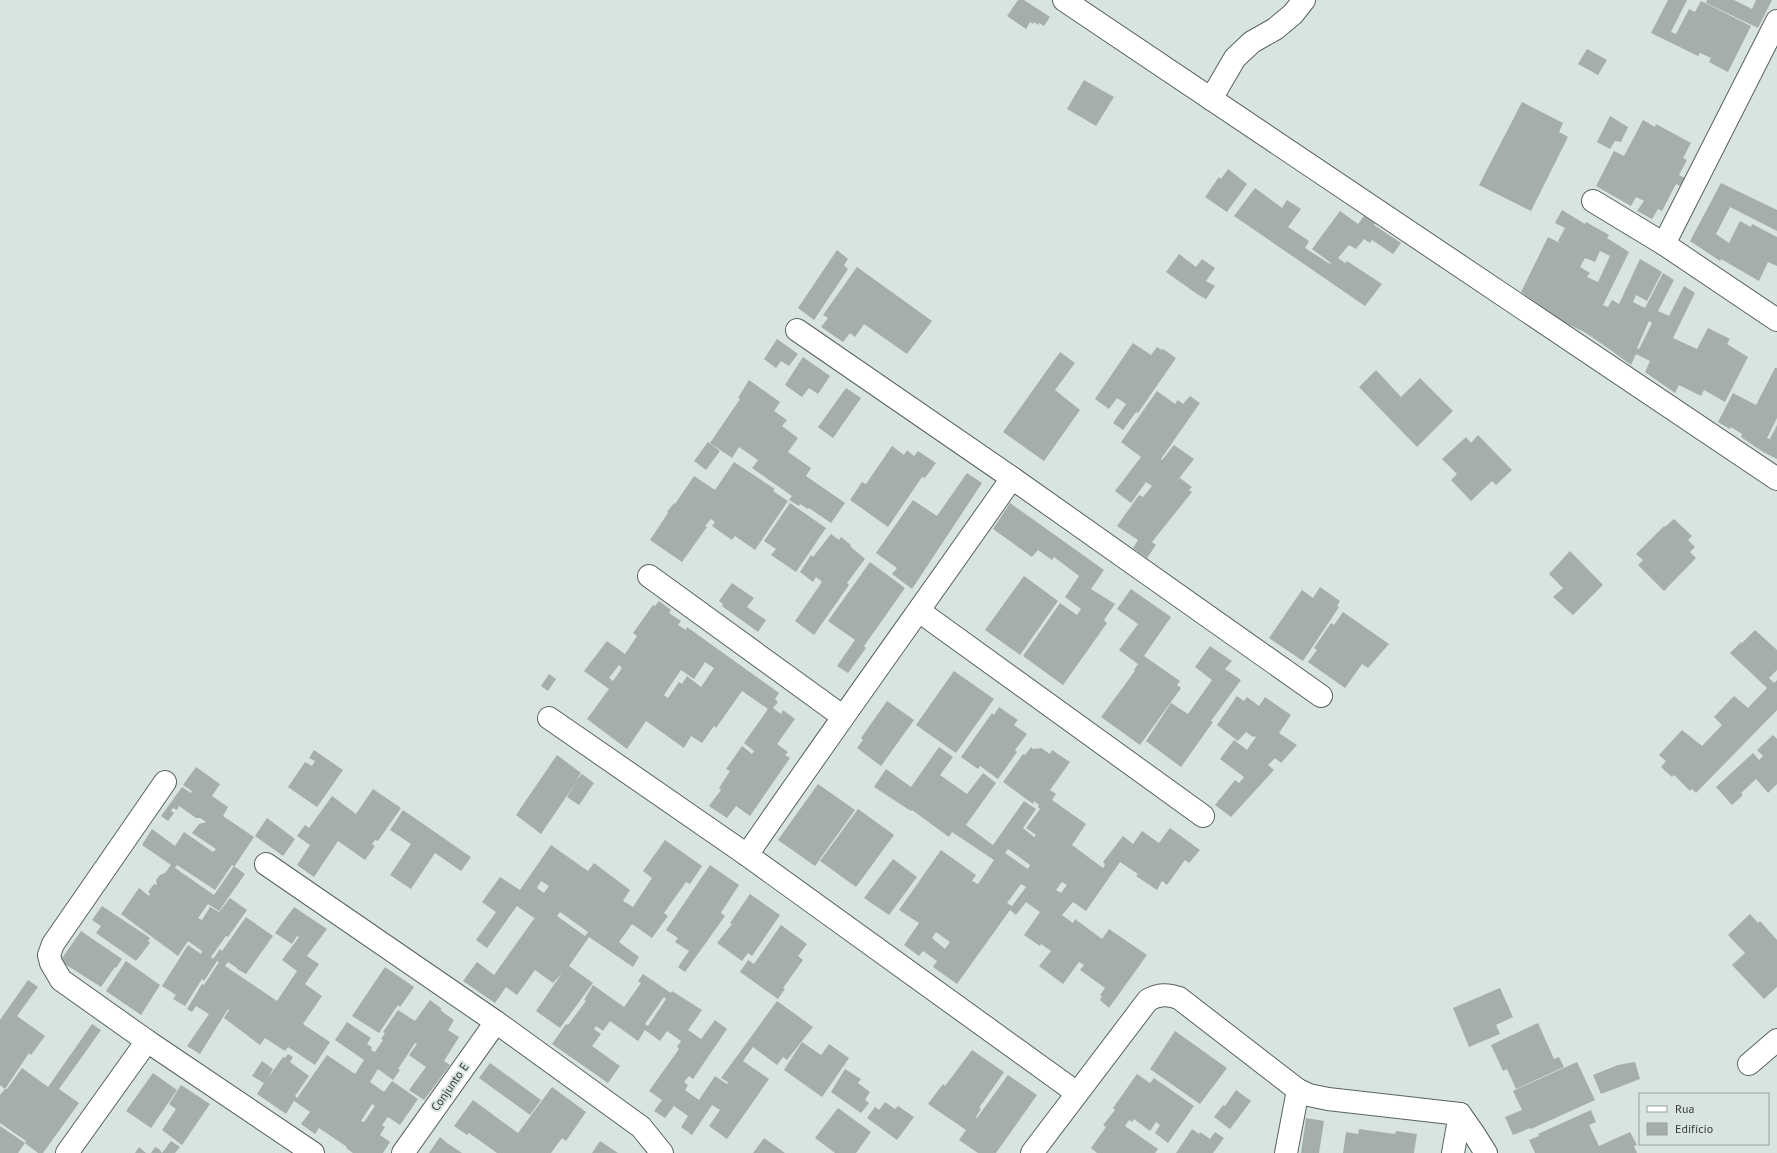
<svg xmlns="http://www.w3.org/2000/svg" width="1777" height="1153" viewBox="0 0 1777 1153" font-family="'PT Sans',sans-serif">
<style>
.building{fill:#a6aea9;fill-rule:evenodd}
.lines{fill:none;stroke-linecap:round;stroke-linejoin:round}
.minor-casing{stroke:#586261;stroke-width:24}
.minor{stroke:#fff;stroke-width:22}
.labels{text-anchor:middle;stroke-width:4;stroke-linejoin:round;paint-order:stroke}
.street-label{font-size:12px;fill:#383c3c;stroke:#d8e4e2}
</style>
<rect width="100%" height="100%" fill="#d8e4e2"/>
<g class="building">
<polygon points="1018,0 1024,0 1050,17 1044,26 1039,23 1038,25 1034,22 1033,24 1030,22 1026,29 1007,16"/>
<polygon points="1668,0 1687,0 1671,32 1676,34 1689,9 1695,12 1701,1 1751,26 1728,72 1709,62 1711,58 1700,53 1698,56 1651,33"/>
<polygon points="1707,0 1734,0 1752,9 1756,0 1772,0 1758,28 1706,3"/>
<polygon points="1587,49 1607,60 1598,75 1578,64"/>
<polygon points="1084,80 1114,97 1096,126 1067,109"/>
<polygon points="1522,102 1563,123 1559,132 1568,137 1531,211 1479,185"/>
<polygon points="1610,116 1628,127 1621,142 1615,141 1610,149 1597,142"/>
<polygon points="1643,120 1655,127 1656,124 1691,143 1683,158 1687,160 1679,175 1685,178 1680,186 1676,184 1662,211 1658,209 1652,219 1637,211 1644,201 1636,197 1631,206 1596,186 1614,151 1624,156"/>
<polygon points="1228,169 1247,184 1227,212 1205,197 1219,177 1221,179"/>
<polygon points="1721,183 1777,210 1777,231 1730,207 1716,234 1729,243 1740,221 1751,227 1752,224 1777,237 1777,266 1768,262 1759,281 1721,259 1720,261 1690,241"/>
<polygon points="1255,188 1282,208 1287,200 1301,209 1288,227 1309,241 1305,248 1330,264 1331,263 1312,249 1340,211 1358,224 1364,216 1375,223 1374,225 1401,243 1393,254 1372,240 1370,243 1364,239 1356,249 1349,245 1338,258 1345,263 1347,261 1382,284 1365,306 1234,216"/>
<path d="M1562,210L1585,224L1586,222L1609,235L1607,238L1629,252L1603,305L1608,307L1612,300L1619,304L1640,259L1662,272L1647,301L1636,295L1633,302L1645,308L1663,273L1674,280L1658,311L1669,316L1684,286L1695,293L1673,338L1697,349L1708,328L1730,339L1727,344L1748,357L1725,402L1704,390L1701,396L1679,385L1675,393L1645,372L1650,361L1636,354L1631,365L1609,349L1586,333L1564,322L1521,292L1548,237L1560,243L1558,241L1565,228L1555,223ZM1600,251L1610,256L1598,282L1587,277L1590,273L1580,267L1585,258L1595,262ZM1649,321L1652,323L1639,349L1637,348Z"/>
<polygon points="837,250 848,259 844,265 848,269 814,320 798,308"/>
<polygon points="1179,254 1196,267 1202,259 1215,268 1206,281 1215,286 1206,299 1197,294 1166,272"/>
<polygon points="857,267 932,321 907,354 864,324 855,337 850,333 843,342 821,327 828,318 823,315"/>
<polygon points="777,339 798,354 789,366 781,361 776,368 764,359"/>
<polygon points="1133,343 1151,355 1157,347 1162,350 1163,349 1176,358 1138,413 1136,412 1123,430 1113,423 1126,404 1117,398 1109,409 1095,399"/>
<polygon points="1060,352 1075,363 1055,390 1080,410 1044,461 1003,432"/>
<polygon points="803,357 830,376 818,394 809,388 802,397 785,385"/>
<polygon points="1775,368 1777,368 1777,418 1767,438 1770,439 1777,425 1777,459 1763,452 1741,437 1742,434 1731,427 1730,429 1718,422 1733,393 1756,405"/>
<polygon points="1376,370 1401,397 1420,378 1453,411 1417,447 1359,387"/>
<polygon points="749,380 780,402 774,411 787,420 782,426 798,438 788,452 811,468 806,476 845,503 831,523 809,508 808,509 800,504 799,506 789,500 792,496 752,468 758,460 739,447 732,458 710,443 740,399 738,398"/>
<polygon points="846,388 861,398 833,438 818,427"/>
<polygon points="1157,391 1175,404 1178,400 1183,404 1190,396 1200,403 1161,459 1162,460 1174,445 1194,459 1177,481 1180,478 1192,487 1189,490 1192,492 1152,542 1156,545 1147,558 1133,548 1138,540 1117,526 1139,495 1143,497 1152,486 1146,482 1131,503 1115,491 1141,457 1121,442"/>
<polygon points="1478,435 1512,470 1496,485 1492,481 1471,501 1451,480 1457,474 1442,459 1466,437 1471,443"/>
<polygon points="708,442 720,451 706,470 694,461"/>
<polygon points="892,446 904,455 907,450 914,456 918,451 936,463 925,478 922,477 888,527 850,500 862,482 866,484"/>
<polygon points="734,462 775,489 773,491 788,501 755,550 735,536 732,540 712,526 715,522 711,519 705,526 707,527 682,562 650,540 668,513 667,512 674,503 675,504 694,476 715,490"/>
<polygon points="967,473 982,483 912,589 892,574 897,568 876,553 913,500 937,516"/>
<polygon points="790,503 826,528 796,572 771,555 776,549 764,541"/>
<polygon points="1010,503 1104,570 1091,589 1115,604 1104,620 1107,623 1063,685 1023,656 1060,603 1077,615 1081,609 1065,597 1079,576 1054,557 1052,560 1038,550 1032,557 993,529"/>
<polygon points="1674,519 1692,536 1688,540 1695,547 1690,552 1696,558 1664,591 1638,565 1643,560 1636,554 1664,526 1665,527"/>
<polygon points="831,534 839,540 841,537 851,545 850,546 865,559 847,583 849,585 814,635 795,621 822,582 816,577 813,582 800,572 811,555 813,557"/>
<polygon points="1570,551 1603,585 1573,615 1553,597 1563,588 1549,574"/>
<polygon points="870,562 905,588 864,646 866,648 848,673 837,666 855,640 828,621"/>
<polygon points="1024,576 1058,601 1020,655 985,630"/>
<polygon points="732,583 754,598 747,607 766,620 758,632 722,606 723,604 719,601"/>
<polygon points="1320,587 1340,601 1337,606 1339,607 1303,661 1269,638 1302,590 1313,598"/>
<polygon points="1131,589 1171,617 1144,656 1180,681 1177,685 1181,688 1140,745 1101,717 1135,671 1134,670 1138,664 1119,650 1138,624 1117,609"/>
<path d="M659,601L671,610L669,613L681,621L678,625L686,630L687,627L779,693L775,699L778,702L773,708L781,714L783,710L795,719L777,744L788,752L785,755L790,758L750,816L736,806L727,818L709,806L721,790L719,788L730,771L726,769L742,746L752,754L754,751L744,743L768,709L742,691L716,728L714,726L702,743L691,736L684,748L646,721L627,749L587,719L609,689L584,671L607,641L625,654L637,636L633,633L653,605L655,606ZM705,662L714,668L701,687L687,676L682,684L679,682L668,698L664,695L681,670L694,679ZM619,665L622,668L613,681L609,678Z"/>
<polygon points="1343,612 1389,644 1368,668 1362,664 1345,688 1308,662 1317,650 1314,648 1331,623 1334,625"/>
<polygon points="1755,630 1777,650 1777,670 1769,678 1774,683 1777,680 1777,710 1696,793 1692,789 1690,791 1674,775 1672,777 1661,767 1666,761 1659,755 1682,730 1702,746 1722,725 1714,717 1734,696 1748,708 1767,688 1730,653 1741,642 1742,643"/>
<polygon points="1210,646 1232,661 1225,669 1241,680 1211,721 1213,722 1181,767 1146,741 1171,703 1188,714 1212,680 1195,667"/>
<polygon points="954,671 994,699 956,753 916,725"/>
<polygon points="549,674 556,679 548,691 541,686"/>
<polygon points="1237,696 1244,701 1247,697 1259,706 1265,697 1291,715 1279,733 1297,745 1281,763 1275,758 1268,765 1274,770 1231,817 1215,805 1235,780 1239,783 1244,777 1220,759 1234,740 1247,750 1256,737 1254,736 1253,737 1246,732 1238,741 1217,725"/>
<polygon points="887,701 914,720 881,766 857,748 863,740 861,738"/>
<polygon points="999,707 1018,720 1014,725 1027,734 1015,750 1017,752 998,779 980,766 978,769 961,757 992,713 994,715"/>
<polygon points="1773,735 1777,739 1777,784 1768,793 1756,779 1741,793 1743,795 1732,805 1716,787 1753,753 1759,760 1763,756 1757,750"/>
<path d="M939,747L953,757L940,775L967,794L983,773L996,783L966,825L993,845L1024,801L1036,809L1023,828L1034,837L1036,835L1026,828L1040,809L1038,807L1039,805L1034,801L1033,804L1003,782L1023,754L1025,755L1031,747L1033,749L1041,748L1050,754L1052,750L1070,762L1050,790L1056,794L1052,800L1086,824L1072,845L1103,868L1105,864L1103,862L1123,836L1133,844L1142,831L1159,843L1170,828L1200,850L1189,863L1185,860L1167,885L1162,881L1157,890L1136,876L1138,874L1120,862L1086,911L1073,902L1062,915L1073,923L1075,919L1102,939L1109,929L1147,955L1109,1008L1100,1000L1102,996L1100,995L1105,988L1080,970L1084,965L1079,962L1063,984L1039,966L1051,951L1041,944L1040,946L1024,935L1040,912L1026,902L1016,915L1010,910L957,984L933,967L937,961L923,951L919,956L904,945L919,923L899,910L941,850L976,875L972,881L978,884L994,860L952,832L949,837L912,810L911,811L874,787L886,769L911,787ZM1008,849L1030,865L1028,869L1005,853ZM1062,882L1067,885L1061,893L1056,890ZM1021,884L1026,887L1012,906L1007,903ZM936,932L950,942L945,949L932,938Z"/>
<polygon points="314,750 343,770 317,807 288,787 305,762 312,766 315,761 309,758"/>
<polygon points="557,755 581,773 576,780 582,774 594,783 579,805 567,797 577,781 541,834 516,815"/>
<polygon points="196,767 220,784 212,796 228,807 223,816 254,837 234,867 232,865 215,890 177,865 175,868 214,895 234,866 245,874 219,911 208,904 198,918 202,920 210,907 219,912 230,898 247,910 228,937 226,936 211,957 213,959 220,949 222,951 246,917 273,936 246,974 237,969 237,968 228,962 225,966 277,1001 297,971 282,960 299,937 297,936 292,944 275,933 294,907 327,929 307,956 319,964 305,984 322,996 303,1024 330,1042 315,1065 288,1047 285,1051 265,1038 260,1045 224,1018 229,1010 228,1009 200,1054 187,1046 209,1014 196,1006 192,1012 187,1009 202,984 204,985 219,962 217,961 204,981 202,979 185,1006 173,999 176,995 162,986 188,945 201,954 202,951 188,941 178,956 121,914 139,888 149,896 150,894 148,892 154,884 157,885 156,880 160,875 165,873 171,865 142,845 152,829 175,846 184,832 213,852 216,849 192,833 199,824 206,822 200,818 196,818 179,806 177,810 173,808 171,811 174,813 168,821 161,816 182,787 191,793 192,791 183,785"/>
<polygon points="818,784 855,810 815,866 778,840"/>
<polygon points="373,789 401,808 378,841 375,840 372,844 375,846 365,860 338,841 314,877 297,865 310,845 297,836 305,825 309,828 332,796 356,814"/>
<polygon points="858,809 894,835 856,887 820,861"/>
<polygon points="403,810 471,857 461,871 435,853 411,889 390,875 411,844 390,830"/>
<polygon points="267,818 295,839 283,856 255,836"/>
<path d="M665,840L702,866L690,884L686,882L664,913L668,916L652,938L632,924L619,942L639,957L633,967L589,937L569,966L593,983L560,1028L536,1011L562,973L553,983L535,970L517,995L506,987L495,1003L463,981L477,962L494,975L536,916L534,918L517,906L487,948L476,940L496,912L482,902L500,877L520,890L551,845L588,871L594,863L630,890L623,901L633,907L652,878L643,871ZM541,881L549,886L544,893L537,888ZM560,912L588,932L585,936L557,916Z"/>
<polygon points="893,859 917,877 889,915 864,898"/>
<polygon points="710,865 739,885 722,911 721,913 725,916 685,972 678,967 689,951 675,942 678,938 666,930"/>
<polygon points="750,894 780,915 752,956 748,953 742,961 717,943 732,924 730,923"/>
<polygon points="102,906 150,938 148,941 150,943 136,961 96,933 101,926 92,920"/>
<polygon points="1750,914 1758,923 1760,921 1777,940 1777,987 1764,999 1732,965 1745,953 1728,935"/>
<polygon points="781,925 807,944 798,956 803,960 783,988 785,989 778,999 740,972 748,960 754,964"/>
<polygon points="81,931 122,959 116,968 115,967 101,987 60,961"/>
<polygon points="126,961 160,985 141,1015 106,991"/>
<polygon points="385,967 414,987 400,1007 398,1005 379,1033 352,1016"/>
<path d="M643,974L671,993L672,991L702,1010L688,1030L701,1039L715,1020L727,1029L693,1079L689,1076L684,1082L688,1085L685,1090L699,1100L715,1076L727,1084L728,1082L721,1078L777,1001L813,1027L787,1060L783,1057L777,1065L753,1047L743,1061L769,1079L727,1139L709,1126L720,1110L712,1105L692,1135L681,1127L688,1116L674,1106L665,1118L654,1111L662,1100L649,1091L679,1049L677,1047L681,1041L667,1031L660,1041L645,1030L638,1041L610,1021L603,1031L596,1026L594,1029L601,1034L592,1046L620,1066L608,1083L552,1044L566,1024L568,1025L586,1001L584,1000L593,985L624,1007L641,983L638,981ZM664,997L666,999L648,1026L645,1024Z"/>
<polygon points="28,980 38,987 17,1016 45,1036 31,1055 29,1053 5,1089 0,1085 0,1020"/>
<polygon points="1500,988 1513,1017 1496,1025 1500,1034 1469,1047 1453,1008"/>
<path d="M430,1000L442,1009L440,1010L454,1020L448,1030L459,1037L444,1061L450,1065L424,1100L409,1090L426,1067L409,1055L417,1044L415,1043L398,1069L400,1070L393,1080L378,1069L370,1082L384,1092L392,1081L418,1099L400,1125L388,1117L382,1125L385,1127L380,1135L390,1142L383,1153H353L346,1148L347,1147L319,1128L315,1134L301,1124L310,1112L294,1101L286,1114L257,1094L264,1083L252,1076L262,1061L273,1069L268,1078L283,1057L285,1058L288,1054L293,1057L290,1062L309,1076L295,1096L297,1098L327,1055L355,1074L364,1060L335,1040L347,1022L371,1038L367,1044L372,1047L371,1050L375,1052L383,1040L381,1039L385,1033L383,1032L398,1010L415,1021ZM372,1104L375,1106L364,1122L361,1121Z"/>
<polygon points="1538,1023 1554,1059 1559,1057 1564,1067 1516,1089 1507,1069 1503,1071 1491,1045"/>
<polygon points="92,1024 101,1030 59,1089 79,1103 43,1153 38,1153 25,1143 26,1141 0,1123 0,1095 5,1089 7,1089 22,1068 48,1087"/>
<polygon points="1175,1031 1227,1068 1200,1104 1150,1069"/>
<polygon points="802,1042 821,1055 829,1044 849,1058 822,1097 784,1070"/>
<polygon points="972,1050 1004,1072 979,1108 981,1109 976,1117 977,1118 1008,1075 1037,1095 996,1153 978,1153 959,1140 966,1130 928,1104 943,1084 945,1086"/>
<polygon points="1577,1062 1595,1100 1531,1129 1530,1128 1513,1135 1505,1117 1522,1110 1513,1091"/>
<polygon points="1635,1062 1640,1079 1601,1094 1593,1075 1618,1065"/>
<polygon points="490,1063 541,1100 530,1115 479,1078"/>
<polygon points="845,1069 861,1079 858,1083 870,1092 865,1100 869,1103 861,1113 831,1092"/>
<polygon points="153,1073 177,1090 151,1128 126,1111"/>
<polygon points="1137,1074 1150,1083 1154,1078 1194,1106 1168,1143 1155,1133 1160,1125 1156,1122 1150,1131 1134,1119 1132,1122 1129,1120 1125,1126 1158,1149 1155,1153 1097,1153 1091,1148 1106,1127 1103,1125 1115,1110 1113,1108"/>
<polygon points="181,1085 210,1104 182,1145 162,1130 176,1109 169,1104"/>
<polygon points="552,1087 586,1112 566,1141 562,1138 551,1153 497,1153 469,1133 467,1135 454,1126 473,1100 518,1133"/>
<polygon points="1236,1090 1251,1101 1230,1129 1214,1117 1223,1105 1225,1106"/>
<polygon points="885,1102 895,1109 898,1106 914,1117 897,1140 867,1118 875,1107 879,1110"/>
<polygon points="838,1108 871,1132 856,1153 835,1153 815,1138"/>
<polygon points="1591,1110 1596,1122 1589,1125 1599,1146 1630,1132 1637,1145 1634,1146 1637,1153 1535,1153 1529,1140 1539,1136 1538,1134"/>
<polygon points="1306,1118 1324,1121 1319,1153 1301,1153"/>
<polygon points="0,1126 25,1143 18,1153 0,1153"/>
<polygon points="1192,1129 1199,1134 1200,1132 1210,1139 1215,1132 1224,1138 1213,1153 1176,1153"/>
<polygon points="1359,1129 1395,1134 1396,1131 1417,1134 1414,1153 1343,1153 1346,1132 1358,1134"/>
<polygon points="440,1137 447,1143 462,1153 429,1153"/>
<polygon points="764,1138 785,1153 753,1153"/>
<polygon points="171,1141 180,1147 175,1153 162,1153"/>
<polygon points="600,1141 618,1153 592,1153"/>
<polygon points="139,1147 146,1153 135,1153"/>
<polygon points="155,1147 159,1149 162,1153 151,1153"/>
</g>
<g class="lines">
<g class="minor-casing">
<g id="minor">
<polyline points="1064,0 1777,479"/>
<polyline points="1211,99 1235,58 1252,42 1275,29 1293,14 1304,0"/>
<polyline points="1593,201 1664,244 1777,320"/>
<polyline points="1664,244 1777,21"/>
<polyline points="797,330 1012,478 1321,696"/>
<polyline points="649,576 842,716"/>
<polyline points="919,611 1203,816"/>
<polyline points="549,718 747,855 1077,1093"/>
<polyline points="165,782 53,944 49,955 51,963 61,980 147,1041 313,1153"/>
<path d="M747,855C834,728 924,604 1012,478"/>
<polyline points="266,864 496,1022 641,1127 662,1153"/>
<polyline points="1749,1064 1777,1040"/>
<polyline points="1298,1090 1309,1095 1328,1099 1460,1114 1474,1134 1486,1153"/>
<polyline points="67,1153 147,1041"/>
<polyline points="403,1153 496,1022"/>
<path d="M1032,1153L1148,1000C1159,994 1167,994 1179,998L1298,1090L1286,1153"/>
<polyline points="1453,1153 1460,1114"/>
</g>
</g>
<use href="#minor" class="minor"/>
</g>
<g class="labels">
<g class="street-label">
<text transform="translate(450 1087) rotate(-55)" y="4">Conjunto E</text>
</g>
</g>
<rect x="1639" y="1093" width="130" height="52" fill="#d8e4e2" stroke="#98a1a0"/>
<rect x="1647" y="1106" width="20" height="6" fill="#ffffff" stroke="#98a1a0"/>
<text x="1675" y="1113" font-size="12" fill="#383c3c">Rua</text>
<rect x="1647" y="1123" width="20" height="12" fill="#a6aea9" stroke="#98a1a0"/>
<text x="1675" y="1133" font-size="12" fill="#383c3c">Edifício</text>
</svg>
